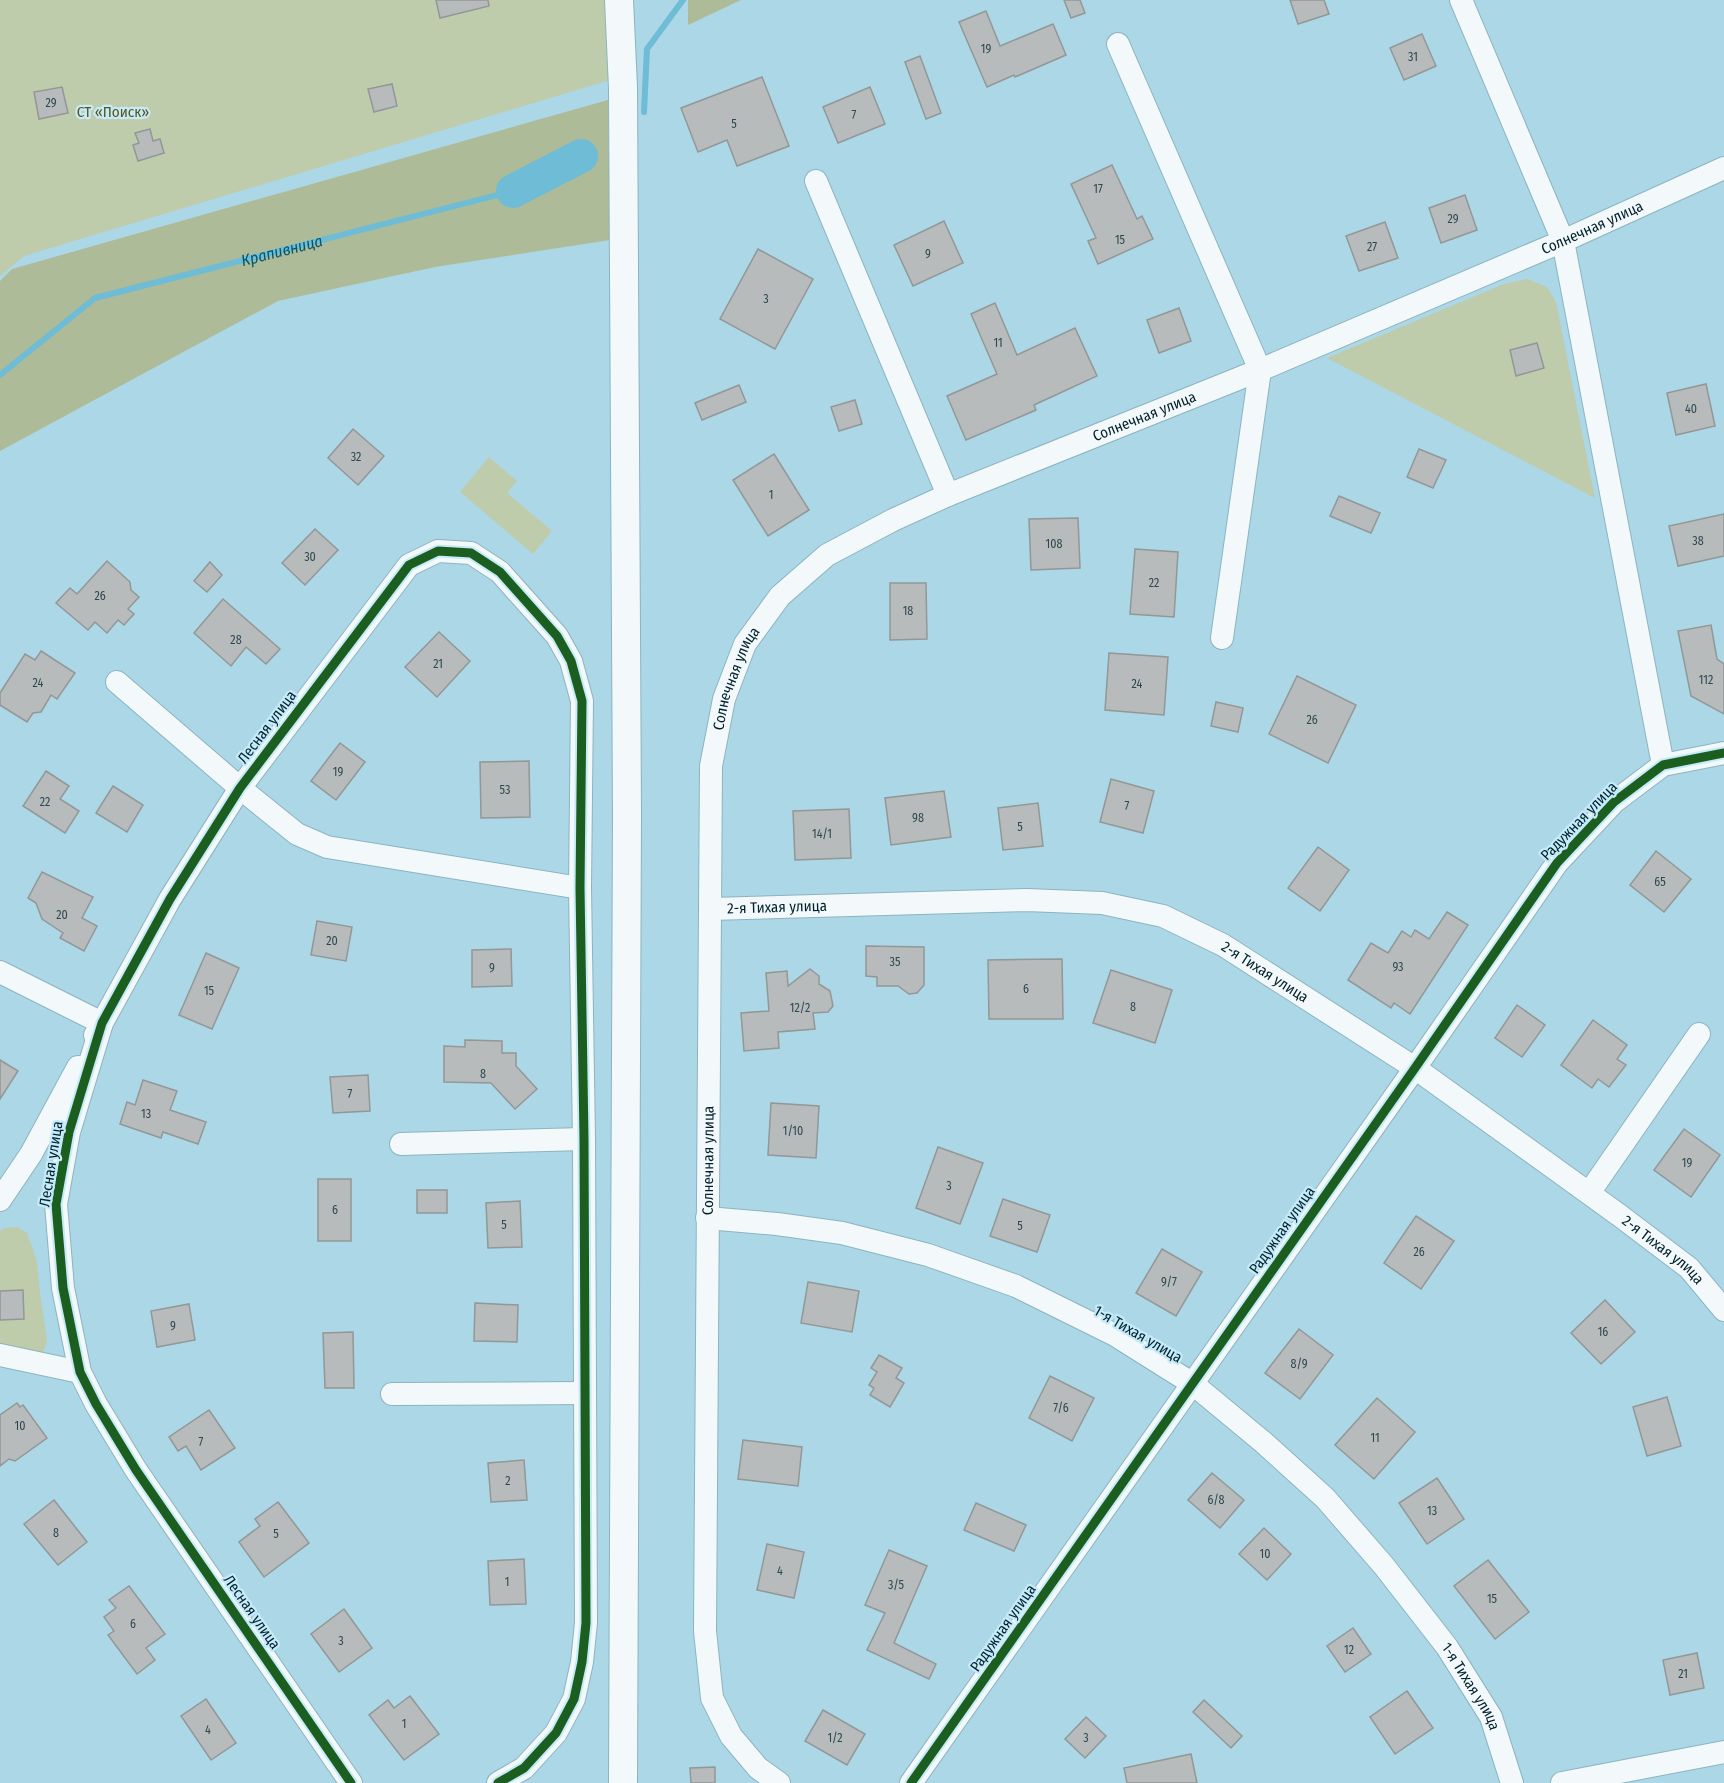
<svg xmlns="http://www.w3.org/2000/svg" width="1724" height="1783" viewBox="0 0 1724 1783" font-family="'Fira Sans Condensed',sans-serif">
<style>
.green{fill:#beccac}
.forest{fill:#adbb98}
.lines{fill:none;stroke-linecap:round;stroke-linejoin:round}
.stream{stroke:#6ebcd6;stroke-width:6}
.river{stroke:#6ebcd6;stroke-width:34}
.building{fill:#b7bbbc;stroke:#929797;stroke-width:1.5}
.minor-casing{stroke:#8cb4c0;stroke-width:24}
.tertiary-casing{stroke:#8cb4c0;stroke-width:30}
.minor{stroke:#f3f9fb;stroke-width:22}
.tertiary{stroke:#f3f9fb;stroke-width:28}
.cycleway-casing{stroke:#c5eaf8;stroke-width:13}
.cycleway{stroke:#1b5e20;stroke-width:9}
.labels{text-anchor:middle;stroke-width:4.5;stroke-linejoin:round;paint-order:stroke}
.number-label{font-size:12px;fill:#2e4850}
.park-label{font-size:15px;fill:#5b541b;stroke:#c5eaf8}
.street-label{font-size:15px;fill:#00212c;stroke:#c5eaf8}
.water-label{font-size:16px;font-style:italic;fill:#03566b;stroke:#c5eaf8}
</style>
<rect width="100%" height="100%" fill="#acd7e6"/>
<g class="green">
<polygon points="0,0 604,0 617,78 24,256 0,276"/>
<polygon points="1527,279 1547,287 1556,302 1595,498 1327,358 1504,284"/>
<polygon points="489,457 517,481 507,493 552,531 533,554 460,492"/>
<polygon points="17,1227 27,1233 37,1261 40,1293 47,1340 43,1354 0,1349 0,1231 5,1228"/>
</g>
<g class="forest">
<polygon points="688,0 741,0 688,25"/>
<polygon points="608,100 610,240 435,267 278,301 0,451 0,281 12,269"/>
</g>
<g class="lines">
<g class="stream">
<polyline points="644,112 647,49 683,0"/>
<path id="s1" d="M0,375L95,298L513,191"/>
</g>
<polyline class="river" points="513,191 581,156"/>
</g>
<g class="building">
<polygon points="436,0 488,0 489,6 440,18"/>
<polygon points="1064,0 1080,0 1085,13 1071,18"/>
<polygon points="1290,0 1324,0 1329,14 1298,24"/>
<polygon points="986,11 1000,46 1053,24 1066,55 1015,77 1014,75 987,87 959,22"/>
<polygon points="1422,34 1436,66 1404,80 1390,48"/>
<polygon points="920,56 941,113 926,119 905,62"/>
<polygon points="762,77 789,146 737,166 727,140 698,152 681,108"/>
<polygon points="392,84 397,106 374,112 368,89"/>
<polygon points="62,87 68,113 39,119 34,92"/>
<polygon points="870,87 885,124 838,143 823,107"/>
<polygon points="150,129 153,141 160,139 164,153 138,161 133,145 139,143 135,133"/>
<polygon points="1112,165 1137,219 1142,216 1153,239 1098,264 1088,241 1096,238 1071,184"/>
<polygon points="1465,195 1477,230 1441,243 1429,208"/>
<polygon points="944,221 963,263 913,286 894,245"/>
<polygon points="1385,222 1398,258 1359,271 1346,236"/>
<polygon points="758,249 813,279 775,349 720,319"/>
<polygon points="995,303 1017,355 1075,328 1097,376 1034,405 1036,410 966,440 947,396 997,374 971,314"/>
<polygon points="1179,308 1191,341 1159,353 1147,320"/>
<polygon points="1537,343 1544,368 1516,376 1510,350"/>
<polygon points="1706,384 1715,426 1676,435 1667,393"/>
<polygon points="739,385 746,402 702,420 695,403"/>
<polygon points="855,400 862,424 839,431 831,407"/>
<polygon points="353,429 384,456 358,485 328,458"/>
<polygon points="1419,449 1446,460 1433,488 1407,477"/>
<polygon points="774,454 809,510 768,536 733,480"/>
<polygon points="1339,496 1380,513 1371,533 1330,516"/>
<polygon points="1724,514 1724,556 1678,566 1669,526"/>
<polygon points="1078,518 1080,568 1031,570 1029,519"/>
<polygon points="315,529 338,550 305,585 282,563"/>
<polygon points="1135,549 1178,552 1174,617 1130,614"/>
<polygon points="107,561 130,582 131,590 139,597 128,609 134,614 124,625 118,620 107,633 95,622 88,630 56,603 70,588 77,594"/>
<polygon points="210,562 222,575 207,592 194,581"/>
<polygon points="890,583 926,583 927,639 890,640"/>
<polygon points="223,599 280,649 266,664 246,647 231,666 194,633"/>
<polygon points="1711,625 1717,659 1724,664 1724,714 1691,696 1678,631"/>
<polygon points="439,632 470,661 437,697 405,667"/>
<polygon points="41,651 75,673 57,699 51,695 41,712 33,713 27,722 0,705 0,693 25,654 35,660"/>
<polygon points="1109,653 1168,657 1164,715 1105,710"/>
<polygon points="1297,676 1356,705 1328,763 1269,734"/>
<polygon points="1216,702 1243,708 1238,732 1211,726"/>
<polygon points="340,743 365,762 336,800 311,781"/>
<polygon points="529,761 530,817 481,818 480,762"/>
<polygon points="46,771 69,786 60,799 79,811 65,833 23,806"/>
<polygon points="1111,779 1154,791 1143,833 1100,822"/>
<polygon points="113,786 143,805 127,832 96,813"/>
<polygon points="944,791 951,837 891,845 885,798"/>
<polygon points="1038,803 1043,846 1003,850 998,808"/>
<polygon points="849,809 851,858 795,860 793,811"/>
<polygon points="1318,847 1349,870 1320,911 1288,888"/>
<polygon points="1656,851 1691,879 1664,912 1630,885"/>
<polygon points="42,872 93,897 82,918 97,926 84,951 60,938 63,933 42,919 36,903 28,898"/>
<polygon points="1447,912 1468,925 1410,1014 1394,1003 1391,1008 1348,980 1371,943 1388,953 1402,931 1411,937 1415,930 1429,939"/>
<polygon points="317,921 352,927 346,961 311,955"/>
<polygon points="866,946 924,947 924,985 917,993 909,994 898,986 877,986 877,977 866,976"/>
<polygon points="511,949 512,986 472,987 472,950"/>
<polygon points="206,953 239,968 212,1029 179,1015"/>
<polygon points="1062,959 1063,1019 989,1019 988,960"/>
<polygon points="810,969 819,976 819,984 830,991 833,1006 828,1012 813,1013 815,1029 778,1032 779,1048 744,1051 741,1013 769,1011 766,973 787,971 788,986"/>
<polygon points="1111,970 1172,990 1155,1043 1093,1023"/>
<polygon points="1517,1005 1545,1025 1522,1057 1495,1038"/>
<polygon points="1593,1020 1627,1045 1617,1059 1626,1065 1609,1087 1598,1079 1592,1088 1561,1065"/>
<polygon points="465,1040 502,1041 502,1053 516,1053 516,1066 537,1089 515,1109 491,1083 444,1082 444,1046 465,1047"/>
<polygon points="0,1060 18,1071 0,1099"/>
<polygon points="368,1075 370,1111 333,1113 330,1077"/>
<polygon points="143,1080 177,1091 170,1110 206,1122 198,1144 163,1132 161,1138 120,1124 127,1102 135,1105"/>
<polygon points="771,1103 819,1106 816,1158 768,1155"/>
<polygon points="1684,1129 1720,1155 1691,1197 1654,1170"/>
<polygon points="938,1147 983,1163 960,1224 916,1208"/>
<rect x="318" y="1179" width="33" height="62"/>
<rect x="417" y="1190" width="30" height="23"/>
<polygon points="1003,1199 1050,1215 1037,1252 990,1236"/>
<polygon points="520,1201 522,1247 488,1248 486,1203"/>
<polygon points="1416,1216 1454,1241 1421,1289 1384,1263"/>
<polygon points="1162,1249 1202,1272 1176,1316 1136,1293"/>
<polygon points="808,1282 859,1291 852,1332 801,1323"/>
<polygon points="23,1290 24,1319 0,1320 0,1291"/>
<polygon points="1605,1300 1635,1332 1601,1364 1571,1333"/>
<polygon points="475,1303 518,1305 517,1342 474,1341"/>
<polygon points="189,1304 195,1340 157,1347 151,1311"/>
<polygon points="1299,1329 1333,1355 1300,1399 1265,1373"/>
<polygon points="353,1332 354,1388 325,1388 323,1333"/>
<polygon points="879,1355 902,1368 896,1378 904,1383 890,1407 870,1395 874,1388 869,1385 877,1372 871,1368"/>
<polygon points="1050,1376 1094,1398 1072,1441 1029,1418"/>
<polygon points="1667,1397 1681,1446 1647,1456 1633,1407"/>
<polygon points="1377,1398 1415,1432 1374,1479 1335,1445"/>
<polygon points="17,1403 20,1407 23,1405 47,1438 15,1461 9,1459 0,1466 0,1415"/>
<polygon points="209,1410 235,1448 201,1470 186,1446 178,1451 169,1437"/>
<polygon points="743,1440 802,1447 798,1486 738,1479"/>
<polygon points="524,1460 527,1500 491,1502 488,1463"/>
<polygon points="1212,1473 1244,1500 1220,1528 1188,1500"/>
<polygon points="1437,1478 1464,1519 1427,1544 1399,1503"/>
<polygon points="54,1500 87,1542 58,1565 24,1524"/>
<polygon points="278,1502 309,1543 264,1577 239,1542 260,1526 255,1519"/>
<polygon points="976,1503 1026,1525 1014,1551 964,1530"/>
<polygon points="1264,1528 1291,1554 1267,1580 1239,1554"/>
<polygon points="767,1544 804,1552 794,1598 757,1590"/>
<polygon points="889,1550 927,1566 894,1643 936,1664 929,1679 867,1650 885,1613 865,1605"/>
<polygon points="524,1559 526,1604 490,1605 488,1561"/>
<polygon points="1488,1560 1529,1612 1495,1639 1454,1586"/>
<polygon points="129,1586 165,1634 146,1648 155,1660 137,1674 108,1635 114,1631 104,1617 116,1608 109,1600"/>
<polygon points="344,1609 372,1648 339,1672 311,1634"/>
<polygon points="1353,1628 1371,1654 1345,1672 1327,1646"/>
<polygon points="1697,1653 1704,1688 1670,1695 1663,1660"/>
<polygon points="1407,1691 1433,1728 1395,1754 1370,1717"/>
<polygon points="410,1696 439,1734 404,1760 369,1715 388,1700 394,1708"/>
<polygon points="206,1699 236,1743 211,1760 181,1716"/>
<polygon points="1204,1700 1242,1736 1231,1748 1193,1712"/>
<polygon points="823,1710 865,1734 847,1765 805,1741"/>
<polygon points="1086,1717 1106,1736 1085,1758 1065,1739"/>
<polygon points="1191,1754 1197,1783 1127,1783 1124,1768"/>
<polygon points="715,1767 715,1783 691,1783 690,1768"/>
</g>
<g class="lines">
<g class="minor-casing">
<g id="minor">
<polyline points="1461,0 1563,241 1663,765"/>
<polyline points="1118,44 1260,370 1222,638"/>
<polyline points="816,181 948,495"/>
<polyline points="117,682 240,788 297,834 327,847 580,888"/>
<path id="s2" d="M711,909L1027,900L1102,903L1163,916L1223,945L1415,1068L1619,1215L1689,1268L1724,1310"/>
<polyline points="0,972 102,1023 95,1035"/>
<polyline points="401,1144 584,1139"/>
<polyline points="1589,1193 1699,1034"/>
<polyline points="0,1200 31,1154 78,1067"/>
<path id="s3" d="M707,1218L777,1224L842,1233L928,1255L1016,1286L1115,1335L1193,1384L1263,1442L1325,1498L1384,1566L1447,1647L1491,1717L1512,1783"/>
<polyline points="0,1355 80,1372"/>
<polyline points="392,1394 585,1393"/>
<polyline points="351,1783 136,1470 96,1404 80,1372 63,1288 56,1204 69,1132 102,1023 170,899 240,788 409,565 438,551 471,553 500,572 557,636 571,661 582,701 580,888 584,1139 586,1623 582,1662 574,1699 556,1733 524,1768 498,1783"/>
<path id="s4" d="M779,1783L758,1768L731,1736L712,1698L705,1631L711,766L724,699L745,644L780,596L827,555L893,520L948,495L1260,370L1563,241L1724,168"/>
<polyline points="911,1783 1415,1068 1557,863 1614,802 1663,765 1724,753"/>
<polyline points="1562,1783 1724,1752"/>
</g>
</g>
<g class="tertiary-casing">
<polyline id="tertiary" points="619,0 623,88 627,815 623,1783"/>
</g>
<use href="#minor" class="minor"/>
<use href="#tertiary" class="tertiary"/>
<g class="cycleway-casing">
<g id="cycleway">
<polyline points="351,1783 136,1470 96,1404 80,1372 63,1288 56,1204 69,1132 102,1023 170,899 240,788 409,565 438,551 471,553 500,572 557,636 571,661 582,701 580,888 584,1139 586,1623 582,1662 574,1699 556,1733 524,1768 498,1783"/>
<polyline points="911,1783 1415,1068 1557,863 1614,802 1663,765 1724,753"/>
</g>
</g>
<use href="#cycleway" class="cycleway"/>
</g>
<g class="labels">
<g class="number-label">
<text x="986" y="53">19</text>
<text x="1413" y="61">31</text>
<text x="51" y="107">29</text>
<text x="854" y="119">7</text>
<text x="734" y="128">5</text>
<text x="1098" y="193">17</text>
<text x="1453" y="223">29</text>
<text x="1120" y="244">15</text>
<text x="1372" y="251">27</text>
<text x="928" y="258">9</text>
<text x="766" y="303">3</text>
<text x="998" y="347">11</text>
<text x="1691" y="413">40</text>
<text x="356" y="461">32</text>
<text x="771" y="499">1</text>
<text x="1698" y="545">38</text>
<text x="1054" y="548">108</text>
<text x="310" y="561">30</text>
<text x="1154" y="587">22</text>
<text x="100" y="600">26</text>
<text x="908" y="615">18</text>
<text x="236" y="644">28</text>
<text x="438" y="668">21</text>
<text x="1706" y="684">112</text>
<text x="38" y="687">24</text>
<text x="1137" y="688">24</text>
<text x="1312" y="724">26</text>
<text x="338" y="776">19</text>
<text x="505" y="794">53</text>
<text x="45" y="806">22</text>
<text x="1127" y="810">7</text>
<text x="918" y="822">98</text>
<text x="1020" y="831">5</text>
<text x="822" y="838">14/1</text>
<text x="1660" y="886">65</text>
<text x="62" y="919">20</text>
<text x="332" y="945">20</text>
<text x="895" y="966">35</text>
<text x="1398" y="971">93</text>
<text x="492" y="972">9</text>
<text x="1026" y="993">6</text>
<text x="209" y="995">15</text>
<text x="1133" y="1011">8</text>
<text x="800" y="1012">12/2</text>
<text x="483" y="1078">8</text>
<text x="350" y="1098">7</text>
<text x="146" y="1118">13</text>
<text x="793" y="1135">1/10</text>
<text x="1687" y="1167">19</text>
<text x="949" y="1190">3</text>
<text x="335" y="1214">6</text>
<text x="504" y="1229">5</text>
<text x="1020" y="1230">5</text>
<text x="1419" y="1256">26</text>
<text x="1169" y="1286">9/7</text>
<text x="173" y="1330">9</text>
<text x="1603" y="1336">16</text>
<text x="1299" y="1368">8/9</text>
<text x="1061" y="1412">7/6</text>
<text x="20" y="1430">10</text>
<text x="1375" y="1442">11</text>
<text x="201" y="1446">7</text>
<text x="508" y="1485">2</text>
<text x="1216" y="1504">6/8</text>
<text x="1432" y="1515">13</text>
<text x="56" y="1537">8</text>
<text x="276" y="1538">5</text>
<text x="1265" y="1558">10</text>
<text x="780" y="1575">4</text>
<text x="507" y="1586">1</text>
<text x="896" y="1589">3/5</text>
<text x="1492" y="1603">15</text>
<text x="133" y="1628">6</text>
<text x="341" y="1645">3</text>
<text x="1349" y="1654">12</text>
<text x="1683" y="1678">21</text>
<text x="404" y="1728">1</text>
<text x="208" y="1734">4</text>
<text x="835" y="1742">1/2</text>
<text x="1086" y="1742">3</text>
</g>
<g class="park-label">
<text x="113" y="117">СТ «Поиск»</text>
</g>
<g class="street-label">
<text dy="5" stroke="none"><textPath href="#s4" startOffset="2124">Солнечная улица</textPath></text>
<text dy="5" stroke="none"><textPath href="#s4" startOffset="1638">Солнечная улица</textPath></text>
<text dy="5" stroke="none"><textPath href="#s4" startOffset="1134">Солнечная улица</textPath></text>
<text transform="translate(267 727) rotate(-53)" y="5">Лесная улица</text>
<text transform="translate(1579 821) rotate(-46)" y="5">Радужная улица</text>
<text dy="5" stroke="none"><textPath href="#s2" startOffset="66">2-я Тихая улица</textPath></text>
<text dy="5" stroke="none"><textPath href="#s2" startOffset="570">2-я Тихая улица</textPath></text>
<text dy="5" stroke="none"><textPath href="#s4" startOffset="648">Солнечная улица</textPath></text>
<text transform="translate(51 1164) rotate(-81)" y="5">Лесная улица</text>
<text transform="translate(1282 1230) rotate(-55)" y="5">Радужная улица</text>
<text dy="5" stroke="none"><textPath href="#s2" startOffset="1056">2-я Тихая улица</textPath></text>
<text transform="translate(1138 1334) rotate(30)" y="5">1-я Тихая улица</text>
<text transform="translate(252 1612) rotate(55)" y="5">Лесная улица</text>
<text transform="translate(1003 1628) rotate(-55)" y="5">Радужная улица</text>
<text dy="5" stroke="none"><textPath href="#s3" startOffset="934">1-я Тихая улица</textPath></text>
</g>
<g class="water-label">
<text dy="6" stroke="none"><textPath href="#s1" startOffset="315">Крапивница</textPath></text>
</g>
</g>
</svg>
